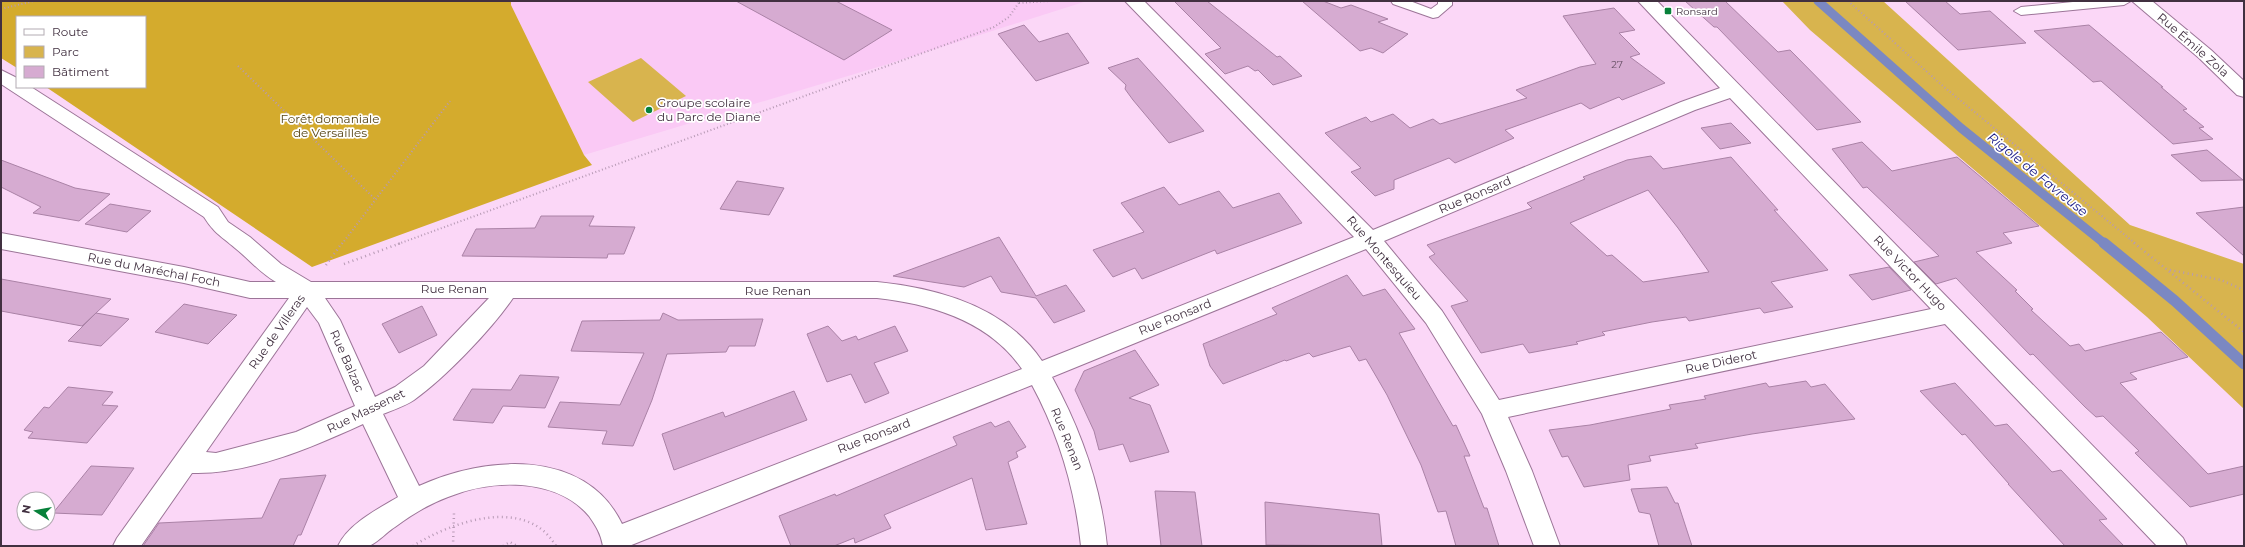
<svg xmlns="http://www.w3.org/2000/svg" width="2245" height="547" viewBox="0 0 2245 547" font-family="Montserrat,sans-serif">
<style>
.built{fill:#fac9f5}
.green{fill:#d8b44e}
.forest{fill:#d4ab2d}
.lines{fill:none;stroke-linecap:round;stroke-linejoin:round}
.stream-far1{stroke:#7b88c2;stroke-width:9}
.stream{stroke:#7b88c2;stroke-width:11}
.building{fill:#d6abd1;stroke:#aa82a6;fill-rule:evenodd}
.lane-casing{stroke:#9c7598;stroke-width:2}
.street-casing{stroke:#9c7598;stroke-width:2}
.path-far1{stroke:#b79ab5;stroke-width:2;stroke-dasharray:1 2.5;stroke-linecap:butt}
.path{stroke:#b79ab5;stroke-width:2.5;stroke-dasharray:1 3.5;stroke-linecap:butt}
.lane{fill:#fff;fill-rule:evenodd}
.street{fill:#fff;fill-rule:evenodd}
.poi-dot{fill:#07813a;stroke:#fff;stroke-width:1.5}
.labels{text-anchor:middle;stroke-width:3.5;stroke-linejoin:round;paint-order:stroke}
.far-poi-label{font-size:10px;fill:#413040;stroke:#fff;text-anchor:start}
.number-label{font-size:10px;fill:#664f64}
.street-label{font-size:12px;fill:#413040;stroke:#fff}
.poi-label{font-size:12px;fill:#413040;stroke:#fff;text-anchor:start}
.park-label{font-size:12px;fill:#564515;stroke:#fff}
.water-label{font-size:13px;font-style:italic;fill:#161885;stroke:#fff}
</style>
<rect width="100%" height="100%" fill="#fbd7f7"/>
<polygon class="built" points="511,1 1087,1 888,64 584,155 510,4"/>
<g class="green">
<polygon points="1782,1 1883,1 2130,225 2244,264 2244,409 2147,317 1810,30"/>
<polygon points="641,58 686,96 633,122 588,82"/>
</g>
<polygon class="forest" points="1,1 511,1 511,5 584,155 592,165 312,267 46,87 145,87 145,17 17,17 17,68 1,58"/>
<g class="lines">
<polyline class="stream-far1" points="1818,1 1961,128 2105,244"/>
<polyline class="stream" points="2104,243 2175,301 2244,364"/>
</g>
<g class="building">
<polygon points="736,1 836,1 892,30 844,60"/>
<polygon points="1174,1 1207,1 1277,57 1280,56 1302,76 1273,85 1258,70 1255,71 1248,66 1225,74 1205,54 1221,48"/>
<polygon points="1302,1 1323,1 1341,8 1351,5 1388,19 1378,22 1408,34 1383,53 1371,48 1360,51"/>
<polygon points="1685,1 1725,1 1778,52 1790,50 1861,122 1817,130 1717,27 1714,27"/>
<polygon points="1905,1 1945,1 1960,14 1990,11 2026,43 1958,50"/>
<polygon points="1614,8 1635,30 1619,33 1640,54 1630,57 1665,83 1622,100 1619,97 1590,109 1581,103 1505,130 1514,138 1455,163 1449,158 1394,180 1394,189 1375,196 1351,172 1361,168 1325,133 1366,117 1371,122 1393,114 1410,128 1433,119 1440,124 1527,98 1516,90 1580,67 1596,64 1563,16"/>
<polygon points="1024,25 1039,42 1068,33 1089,63 1036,81 998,34"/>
<polygon points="2089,25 2163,87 2161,87 2187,109 2183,110 2204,127 2199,128 2213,139 2173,144 2101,81 2093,82 2034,31"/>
<polygon points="1138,58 1166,89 1204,131 1169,143 1133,100 1125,89 1126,85 1108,68"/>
<polygon points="1731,123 1751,143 1720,149 1701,128"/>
<polygon points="1862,142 1892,171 1957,157 2039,226 2003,233 2012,243 1976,252 2017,290 2015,291 2033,309 2031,310 2070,346 2079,344 2085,351 2161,332 2188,357 2130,373 2137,379 2120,383 2208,474 2244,466 2244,494 2190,507 2135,453 2139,451 2103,416 2096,417 2085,407 2033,354 2030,355 1956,278 1936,284 1914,262 1939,256 1867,187 1863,188 1832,149"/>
<polygon points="2207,150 2243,180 2201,181 2171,155"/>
<path d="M1651,156L1663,169L1731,157L1778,210H1774L1828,270L1771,282L1793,307L1764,313L1760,308L1689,321L1686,317L1652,322L1602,332L1605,335L1576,342L1578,344L1529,353L1523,344L1481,353L1451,306L1468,301L1429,257L1435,254L1427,245L1532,208L1527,203L1585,179L1583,177L1627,160ZM1648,190L1678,228L1709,272L1643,282L1612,255L1607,256L1570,223Z"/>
<polygon points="1,160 75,188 110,194 79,221 33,213 41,207 1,187"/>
<polygon points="737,181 784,188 769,215 720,209"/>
<polygon points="1164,187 1179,205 1219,191 1233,208 1279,193 1302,223 1217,254 1215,250 1142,279 1135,268 1113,277 1093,250 1144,232 1121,203"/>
<polygon points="110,204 151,211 127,232 85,224"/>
<polygon points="2244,207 2244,256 2196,213"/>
<polygon points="541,216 594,216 589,226 635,227 624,254 608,254 607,258 462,256 476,229 535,228"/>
<polygon points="999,237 1036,296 1066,285 1085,311 1054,323 1036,298 1001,292 991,276 964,287 893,276"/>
<polygon points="1889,267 1911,290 1872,300 1849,275"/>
<polygon points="1347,275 1363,296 1385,289 1415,329 1399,333 1453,426 1456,425 1470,456 1464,456 1484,508 1487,508 1499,546 1456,546 1446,511 1438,512 1421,465 1387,395 1366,359 1359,361 1350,346 1313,357 1309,353 1286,361 1285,360 1223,384 1210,366 1203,344 1277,314 1272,308"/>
<polygon points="1,279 111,299 82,326 1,311"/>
<polygon points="184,304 237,315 208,344 155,332"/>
<polygon points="422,306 437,335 399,353 382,324"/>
<polygon points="96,313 129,319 101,346 68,341"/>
<polygon points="663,313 678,320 763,319 755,346 729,346 726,352 667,354 652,400 633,446 602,444 607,431 548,427 560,402 620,405 644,353 571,351 582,321 660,320"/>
<polygon points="828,326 842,341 856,336 858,340 895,326 908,351 874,363 889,393 865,403 851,374 827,382 807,334"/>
<polygon points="1135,350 1159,385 1129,398 1150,405 1169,452 1130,462 1123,444 1099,450 1094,431 1075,390 1084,371"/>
<polygon points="520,375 559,377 545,408 503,406 493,423 453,420 472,389 511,390"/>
<polygon points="1806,381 1811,387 1825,384 1855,419 1752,434 1695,444 1698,448 1649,456 1651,461 1628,465 1630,480 1584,487 1568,456 1562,457 1549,430 1590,425 1671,409 1669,405 1706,399 1704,396 1766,383 1769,387"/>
<polygon points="1955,383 1995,426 2007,424 2052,472 2061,470 2107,519 2099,520 2124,546 2065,546 2008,484 2009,484 1965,434 1962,435 1920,391"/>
<polygon points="68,387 113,392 102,405 118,406 87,443 28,438 33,432 24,430 44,407 49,408"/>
<polygon points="794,391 807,420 674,470 662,434 723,412 725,417"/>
<polygon points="1009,421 1026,447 1016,452 1018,457 1008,462 1027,524 986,530 972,478 884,515 891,528 855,543 854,538 834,546 791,546 779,516 835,494 836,496 957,445 953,437 991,422 995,427"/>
<polygon points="91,466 134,468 102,515 53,513"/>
<polygon points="326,475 301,535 298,535 293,546 143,546 159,523 262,518 280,479"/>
<polygon points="1667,487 1675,503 1678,503 1692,546 1659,546 1650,514 1639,512 1631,489"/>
<polygon points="1155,491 1195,492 1202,546 1161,546"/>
<polygon points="1265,502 1379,514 1382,546 1266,545"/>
</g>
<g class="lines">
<g class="lane-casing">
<g id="lane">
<polygon points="1391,1 1410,1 1431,9 1438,4 1438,1 1452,1 1452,5 1438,17 1433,18 1393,4"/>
<polygon points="2083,1 2131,1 2124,5 2021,15 2014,11 2021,7"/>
</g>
</g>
<g class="street-casing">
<g id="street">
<path d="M1125,1H1144L1373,230L1681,102L1720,88L1638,1H1657L2183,538L2187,546H2157L1945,324L1508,417L1532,471L1560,546H1534L1506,471L1482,414L1426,323L1366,249L1052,377C1081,430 1101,486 1107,546H1081C1075,489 1059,435 1032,385L629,546H603C601,534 596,526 589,516C556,477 492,479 448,497C429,504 411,515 395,527C387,532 379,541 371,545C363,547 346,546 338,546C348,524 378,509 398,497L363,424C313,447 248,475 192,473L141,546H113L117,538L289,298H250L184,283L1,249V233L184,267L250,282H276C260,273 249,259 235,248C221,236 214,233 204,217L1,84V70L17,78V87H31L218,207L228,222L250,237L281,264L311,282H877C938,288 1006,307 1042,361L1354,237ZM1730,98L1931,309L1499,400L1442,311L1384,241L1695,110ZM325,298H489L424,366L395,387L375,397L340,320ZM513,298H877C932,304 989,321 1022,369L622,524C585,447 484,456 419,486L383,414C393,410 405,406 414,400C446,377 491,330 513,298ZM307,307L319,323L355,406L296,432L216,453L206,452Z"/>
<polygon points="2132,1 2152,1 2211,50 2244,81 2244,97 2237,95 2199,58"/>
</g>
</g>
<g class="path-far1">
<polyline points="1848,1 1944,87 2136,244"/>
<polyline points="1019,3 1049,1"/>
<polyline points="1,9 34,1"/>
<polyline points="238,66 376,200"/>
<polyline points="342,244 450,101"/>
<polyline points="398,244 994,27 1009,17 1020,1"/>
</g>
<g class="path">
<polyline points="2134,243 2244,332"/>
<polyline points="344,264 401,243"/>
<polyline points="326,265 342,243"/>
<polyline points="2170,270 2221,280 2244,290"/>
<path d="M413,546C451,522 526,495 556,546"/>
<polyline points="453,546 454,513"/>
<polyline points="503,546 510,542 517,546"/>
</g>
<use href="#lane" class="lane"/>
<use href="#street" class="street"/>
</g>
<g class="poi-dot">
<rect x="1664" y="7" width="8" height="8" rx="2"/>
<circle cx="649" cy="110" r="4"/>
</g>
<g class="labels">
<g class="far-poi-label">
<text x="1676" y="15">Ronsard</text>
</g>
<g class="number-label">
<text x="1617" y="68">27</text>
</g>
<g class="street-label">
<text transform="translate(2193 45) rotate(41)" y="4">Rue Émile Zola</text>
<text transform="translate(1475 195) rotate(-23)" y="4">Rue Ronsard</text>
<text transform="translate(1384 258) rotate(49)" y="4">Rue Montesquieu</text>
<text transform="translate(154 270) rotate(11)" y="4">Rue du Maréchal Foch</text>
<text transform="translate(1910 273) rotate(46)" y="4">Rue Victor Hugo</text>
<text x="454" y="293">Rue Renan</text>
<text x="778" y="295">Rue Renan</text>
<text transform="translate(1175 317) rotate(-22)" y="4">Rue Ronsard</text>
<text transform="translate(277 332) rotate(-55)" y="4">Rue de Villeras</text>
<text transform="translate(347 361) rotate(66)" y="4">Rue Balzac</text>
<text transform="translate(1721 362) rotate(-12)" y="4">Rue Diderot</text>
<text transform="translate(366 411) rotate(-26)" y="4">Rue Massenet</text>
<text transform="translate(874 436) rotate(-21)" y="4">Rue Ronsard</text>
<text transform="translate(1067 439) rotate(68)" y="4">Rue Renan</text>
</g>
<g class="poi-label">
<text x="657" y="107">Groupe scolaire<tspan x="657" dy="14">du Parc de Diane</tspan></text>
</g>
<g class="park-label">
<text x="330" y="123">Forêt domaniale<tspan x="330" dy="14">de Versailles</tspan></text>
</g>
<g class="water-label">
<text transform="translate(2038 174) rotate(39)" y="5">Rigole de Favreuse</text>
</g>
</g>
<rect width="2245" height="547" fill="none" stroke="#413040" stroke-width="4"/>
<rect x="16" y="16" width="130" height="72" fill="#ffffff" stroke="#b3acb3"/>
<rect x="24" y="29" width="20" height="6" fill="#ffffff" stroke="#b3acb3"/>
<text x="52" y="36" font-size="12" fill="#413040">Route</text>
<rect x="24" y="46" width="20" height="12" fill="#d8b44e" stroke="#b3acb3"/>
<text x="52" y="56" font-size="12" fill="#413040">Parc</text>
<rect x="24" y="66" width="20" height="12" fill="#d6abd1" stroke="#b3acb3"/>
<text x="52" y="76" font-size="12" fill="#413040">Bâtiment</text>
<g transform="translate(36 511) rotate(281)"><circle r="19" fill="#ffffff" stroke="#b3acb3"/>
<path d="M0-3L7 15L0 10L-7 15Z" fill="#07813a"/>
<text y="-6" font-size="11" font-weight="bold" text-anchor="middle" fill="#413040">N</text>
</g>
</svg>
